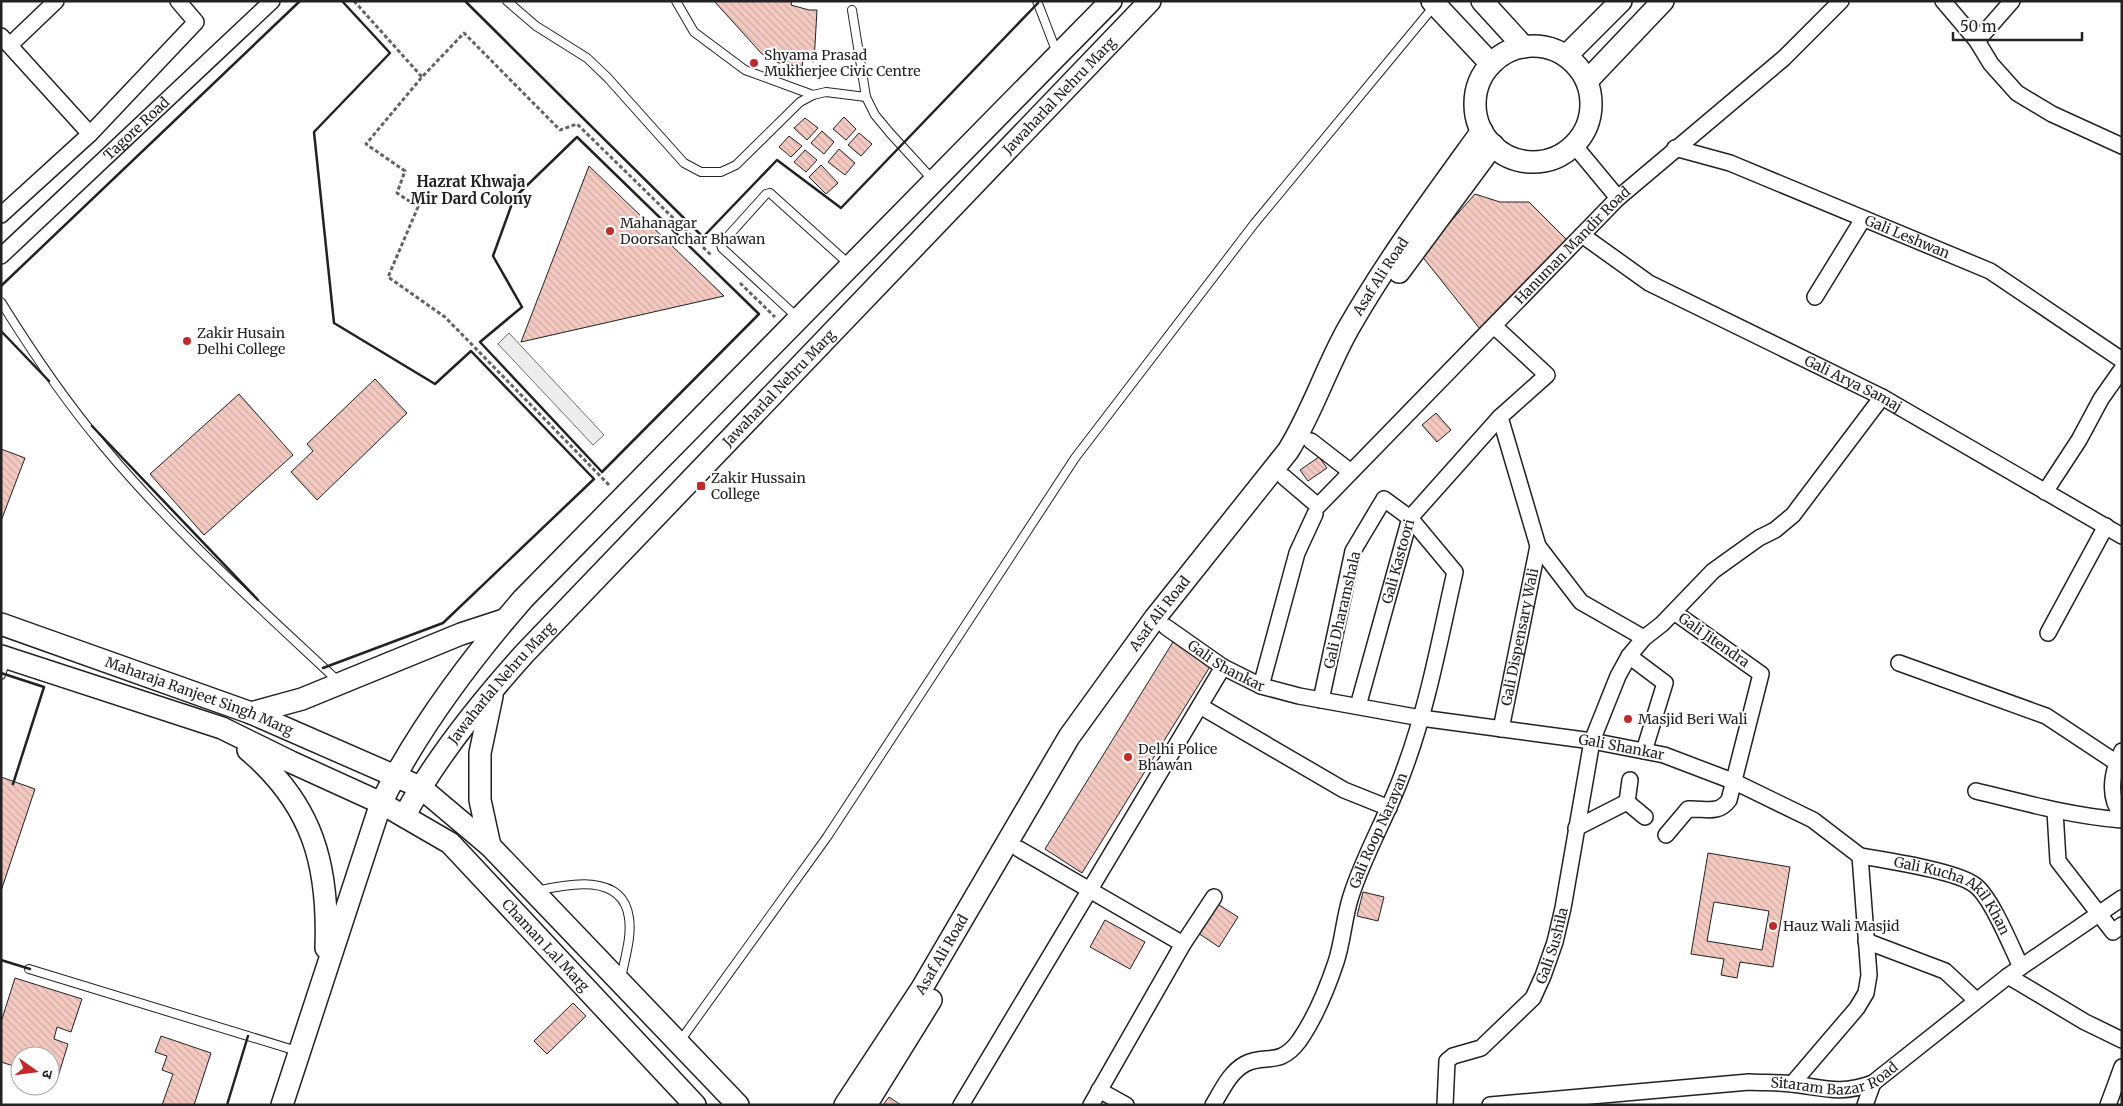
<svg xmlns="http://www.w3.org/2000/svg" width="2123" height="1106" viewBox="0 0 2123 1106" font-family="Merriweather,'Noto Sans Devanagari',serif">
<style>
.parking{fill:#ededed;stroke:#6f6f6f}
.building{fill:url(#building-back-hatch);stroke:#222;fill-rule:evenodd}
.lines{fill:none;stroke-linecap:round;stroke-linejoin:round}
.lane-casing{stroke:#222;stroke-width:10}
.street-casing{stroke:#222;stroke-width:18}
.secondary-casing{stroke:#222;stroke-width:24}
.path{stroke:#646464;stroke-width:3;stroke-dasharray:4 2.5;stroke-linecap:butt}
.lane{stroke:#fff;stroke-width:8}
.street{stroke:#fff;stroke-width:15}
.secondary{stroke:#fff;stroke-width:21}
.wall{stroke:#222;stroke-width:2.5}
.poi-dot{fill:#c62828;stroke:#fff;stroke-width:2}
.labels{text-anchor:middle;stroke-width:4;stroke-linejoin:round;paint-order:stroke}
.poi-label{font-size:14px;fill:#222;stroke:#fff;text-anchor:start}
.street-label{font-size:14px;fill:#222;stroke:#fff}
.neighbourhood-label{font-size:15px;font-weight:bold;fill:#222;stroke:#fff}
</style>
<defs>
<pattern id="building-back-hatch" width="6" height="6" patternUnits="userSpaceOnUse" patternTransform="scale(1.25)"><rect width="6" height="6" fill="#f3c9c0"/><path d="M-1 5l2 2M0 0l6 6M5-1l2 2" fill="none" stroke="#d0aca5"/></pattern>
</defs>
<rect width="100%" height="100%" fill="#fff"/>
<polygon class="parking" points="509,333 604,435 593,445 498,344"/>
<g class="building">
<polygon points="714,1 792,1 791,5 809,10 817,10 814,62 803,59 802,67 779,63 762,54"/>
<polygon points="844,117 856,129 846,140 833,129"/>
<polygon points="805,118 818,128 807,140 794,128"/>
<polygon points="822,131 834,142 824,154 811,143"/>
<polygon points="859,133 872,144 861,156 848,145"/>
<polygon points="789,136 802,146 791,157 779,147"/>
<polygon points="839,149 855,163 845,175 828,162"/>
<polygon points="805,150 817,160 806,172 794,162"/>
<polygon points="821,165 838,183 826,194 809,177"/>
<polygon points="589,166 724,296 521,342"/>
<polygon points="1475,194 1500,202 1529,202 1570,243 1480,329 1421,255"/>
<polygon points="375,379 407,413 317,500 291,472 313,451 307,444"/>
<polygon points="239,394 293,455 204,535 150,474"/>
<polygon points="1436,413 1451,430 1437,442 1422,425"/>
<polygon points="1,449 25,458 1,521"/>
<polygon points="1319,457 1327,468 1308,481 1300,470"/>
<polygon points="1173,642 1211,665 1082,873 1045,849"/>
<polygon points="1,777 35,789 1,891"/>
<path d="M1708,853L1790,867L1773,967L1740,962L1737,978L1721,975L1724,959L1691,954ZM1714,902L1769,911L1762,950L1707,941Z"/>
<polygon points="1363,892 1384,897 1378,921 1357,916"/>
<polygon points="1216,903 1238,917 1219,947 1198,933"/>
<polygon points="1105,920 1145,942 1130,969 1090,947"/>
<polygon points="15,978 82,999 71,1032 57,1027 54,1039 68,1044 57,1080 50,1078 50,1056 20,1056 20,1068 1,1062 1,1022"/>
<polygon points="573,1003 586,1016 547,1054 534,1041"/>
<polygon points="161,1036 211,1053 194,1105 162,1105 173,1074 162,1070 167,1056 155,1052"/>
<polygon points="889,1097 901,1105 883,1105"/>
</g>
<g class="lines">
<g class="lane-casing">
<g id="lane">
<polyline points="507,1 536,26 587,58 607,77 684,163 701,172 721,172 736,165 800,102 813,95"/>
<polyline points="676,1 694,32 745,70 813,95 826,92 866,97"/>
<polyline points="1037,1 1057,53"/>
<polyline points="852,10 866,97 875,115 890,133 933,180"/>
<path d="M1,302C32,352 65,401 104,447C175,532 258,606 339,682"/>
<polyline points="797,317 722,248 721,244 766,194 770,193 850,265"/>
<polyline points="1,675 6,659"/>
<path d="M536,891C567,884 623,872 629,918C632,938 624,960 621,979"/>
<polyline points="29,969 297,1051"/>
<polyline points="680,1041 827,837 1075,458 1254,224 1435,5"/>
</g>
</g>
<g class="street-casing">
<g id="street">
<polyline points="1943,1 1977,41 1991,64 2017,93 2052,114 2122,146"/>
<polyline points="1,36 90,134 1,215"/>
<polyline points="1977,41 2012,1"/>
<polyline points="10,45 56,1"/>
<polyline points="90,134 196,22 178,1"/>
<polyline points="1574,145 1618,198"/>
<path id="s1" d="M1675,148L1730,163L1990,271L2122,360"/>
<path id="s2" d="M1582,235L1649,283L1882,397L2122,536"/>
<path id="s3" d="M1,256L272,1"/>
<polyline points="1815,297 1863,219"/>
<polyline points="1494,326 1547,375 1500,417 1538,546 1581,602 1644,638"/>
<polyline points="1311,441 1351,472"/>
<path id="s4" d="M1284,477L1318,506L1618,198L1784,58L1841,1"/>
<polyline points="2045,492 2079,440 2101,399 2122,369"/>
<path id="s5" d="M1166,627L1223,667L1261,686L1299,696L1421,718L1592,741L1664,755L1735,782L1813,820L1860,856L1869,975L1866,993L1857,1008L1792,1084"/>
<polyline points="2048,633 2106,526"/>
<polyline points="1629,656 1665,683 1644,751"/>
<polyline points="1899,663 2046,716 2117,763"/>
<polyline points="1261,686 1297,553 1315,514"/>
<polyline points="1200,706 1344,790 1389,808"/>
<path id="s6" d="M1358,706L1410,518L1500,417"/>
<path id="s7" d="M1501,729L1538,546"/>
<path d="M2122,751C2112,772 2107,796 2122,816"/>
<path d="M1976,791C2025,803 2072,816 2122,820"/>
<polyline points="1627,802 1630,780"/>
<polyline points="2055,811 2058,861 2113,932 2122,925"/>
<polyline points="1576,828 1627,802 1645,817"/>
<path d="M1666,835L1688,809C1705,808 1718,815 1729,800L1761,674L1674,612"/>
<polyline points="1019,849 1183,944"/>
<path id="s8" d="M1860,856C1884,860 1959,871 1976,886C1992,899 2011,946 2021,967"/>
<polyline points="1866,941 1945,971 1976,1000"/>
<polyline points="2008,976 2085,1022 2122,1040"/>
<polyline points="1099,1090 1126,1105"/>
<polyline points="961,1105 1223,667"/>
<polyline points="1091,1105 1183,944 1214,897"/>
<path id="s9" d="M1213,1105C1222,1090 1230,1072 1245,1064C1265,1053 1279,1068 1299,1041C1315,1018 1327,989 1336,962C1343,941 1344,917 1351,896C1365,852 1389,813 1404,770C1428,706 1440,638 1455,572L1410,518L1384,499L1353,551L1321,700"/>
<path id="s10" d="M1445,1105L1447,1061L1453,1056L1481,1048L1533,998L1543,976L1555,942L1563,908L1592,741L1618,676L1629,656L1644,638L1662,624L1713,571L1759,538L1775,530L1793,515L1882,397"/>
<path id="s11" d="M1490,1105L1749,1082C1763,1083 1778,1082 1792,1084C1825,1088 1840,1095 1873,1083L2008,976L2122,898"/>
<polyline points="1865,1105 1873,1083"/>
<polyline points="2108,1105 2122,1067"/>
</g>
</g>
<g class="secondary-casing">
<g id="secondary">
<polyline points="1432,1 1491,64"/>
<polyline points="1482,1 1524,47"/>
<circle cx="1533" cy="104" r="58"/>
<polyline points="1566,56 1621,1"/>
<polyline points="1587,81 1663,1"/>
<polyline points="1399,272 1493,145"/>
<path id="s12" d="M1,624L251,713L420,787L490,846L738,1105"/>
<path id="s13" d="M1,656L222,728L291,762L381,803L450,843L695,1105"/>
<polyline points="251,713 302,699 461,634 504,620"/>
<path d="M248,750C313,805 329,865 326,948"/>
<path id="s14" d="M405,815C436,757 480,703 524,654L1150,1"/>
<polyline points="490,846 480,800 480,753 492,696"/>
<path d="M282,1105L381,803C418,729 469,661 523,599L1111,1"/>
<path id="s15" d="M845,1105L922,988L1069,737L1155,618L1288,451C1312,413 1326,368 1348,329C1388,259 1435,196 1482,131"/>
<polyline points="866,1105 931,1000"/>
</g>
</g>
<g class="path">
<polyline points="354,1 422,77"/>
<polyline points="740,283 775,317"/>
<polyline points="609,485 445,317 388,277 418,207 397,193 405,171 366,144 422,77 464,33 560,130 577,124 712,256"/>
</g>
<use href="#lane" class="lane"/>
<use href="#street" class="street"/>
<use href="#secondary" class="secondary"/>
<g class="wall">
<polyline points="465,1 703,237 777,160 841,208 1038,3"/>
<polygon points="577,137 759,314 602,472 480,342 522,307 493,256 514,198"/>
<polyline points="1,286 300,1"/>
<polyline points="1,331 49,381"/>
<polyline points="92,426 258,600"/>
<polyline points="323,668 443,623 594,479 471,351 435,384 334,323 314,132 390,53 342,1"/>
<polyline points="1,673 44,687 13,784"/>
<polyline points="1,960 30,969"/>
<polyline points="227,1105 248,1036"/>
</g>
</g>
<g class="poi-dot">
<circle cx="754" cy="63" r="5"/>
<circle cx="610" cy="231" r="5"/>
<circle cx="187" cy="341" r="5"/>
<rect x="696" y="481" width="10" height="10" rx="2.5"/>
<circle cx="1628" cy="719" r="5"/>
<circle cx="1128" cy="757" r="5"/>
<circle cx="1773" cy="926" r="5"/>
</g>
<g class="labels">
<g class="poi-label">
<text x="764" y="60">Shyama Prasad<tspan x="764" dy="16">Mukherjee Civic Centre</tspan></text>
<text x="620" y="228">Mahanagar<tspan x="620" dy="16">Doorsanchar Bhawan</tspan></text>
<text x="197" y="338">Zakir Husain<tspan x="197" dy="16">Delhi College</tspan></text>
<text x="711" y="483">Zakir Hussain<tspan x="711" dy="16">College</tspan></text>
<text x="1638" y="724">Masjid Beri Wali</text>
<text x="1138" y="754">Delhi Police<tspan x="1138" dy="16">Bhawan</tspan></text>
<text x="1783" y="931">Hauz Wali Masjid</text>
</g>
<g class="street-label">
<text dy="5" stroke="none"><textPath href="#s14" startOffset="974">Jawaharlal Nehru Marg</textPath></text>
<text dy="5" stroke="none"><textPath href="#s3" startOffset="186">Tagore Road</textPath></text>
<text dy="5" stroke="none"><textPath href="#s1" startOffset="249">Gali Leshwan</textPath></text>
<text dy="5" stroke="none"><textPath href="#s4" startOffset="409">Hanuman Mandir Road</textPath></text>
<text dy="5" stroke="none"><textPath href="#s15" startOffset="989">Asaf Ali Road</textPath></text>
<text dy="5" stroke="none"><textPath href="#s2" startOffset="310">Gali Arya Samaj</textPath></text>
<text dy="5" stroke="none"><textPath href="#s14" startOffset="569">Jawaharlal Nehru Marg</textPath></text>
<text dy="5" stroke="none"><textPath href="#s6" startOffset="150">Gali Kastoori</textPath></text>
<text transform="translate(1342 610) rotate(-77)" y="5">Gali Dharamshala</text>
<text dy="5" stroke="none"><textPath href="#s15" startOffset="584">Asaf Ali Road</textPath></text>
<text dy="5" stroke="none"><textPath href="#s7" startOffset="94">Gali Dispensary Wali</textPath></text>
<text transform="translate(1714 640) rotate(35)" y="5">Gali Jitendra</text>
<text dy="5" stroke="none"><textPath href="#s5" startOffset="72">Gali Shankar</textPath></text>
<text dy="5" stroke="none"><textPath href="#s14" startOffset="164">Jawaharlal Nehru Marg</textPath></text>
<text dy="5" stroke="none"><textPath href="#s12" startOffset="211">Maharaja Ranjeet Singh Marg</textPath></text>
<text dy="5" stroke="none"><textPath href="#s5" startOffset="478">Gali Shankar</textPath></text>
<text dy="5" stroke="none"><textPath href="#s9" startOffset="340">Gali Roop Narayan</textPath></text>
<text dy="5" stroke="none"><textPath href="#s8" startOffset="106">Gali Kucha Akil Khan</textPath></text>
<text dy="5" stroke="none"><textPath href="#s13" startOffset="628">Chaman Lal Marg</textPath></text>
<text dy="5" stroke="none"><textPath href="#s10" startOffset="209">Gali Sushila</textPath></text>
<text dy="5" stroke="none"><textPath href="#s15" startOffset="179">Asaf Ali Road</textPath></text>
<text dy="5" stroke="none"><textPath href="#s11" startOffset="348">Sitaram Bazar Road</textPath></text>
</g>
<g class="neighbourhood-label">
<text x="471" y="187">Hazrat Khwaja<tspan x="471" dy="17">Mir Dard Colony</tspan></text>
</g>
</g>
<rect width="2123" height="1106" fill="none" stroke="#222222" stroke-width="5"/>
<g transform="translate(35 1071) rotate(104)"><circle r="24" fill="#ffffff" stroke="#a7a7a7"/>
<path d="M0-4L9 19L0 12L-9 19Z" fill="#c62828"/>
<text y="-8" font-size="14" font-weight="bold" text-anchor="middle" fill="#222222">उ</text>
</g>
<path d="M1953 32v8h129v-8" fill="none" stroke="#222222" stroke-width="2.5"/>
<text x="1960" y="32" font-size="15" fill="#222222" stroke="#ffffff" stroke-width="4" paint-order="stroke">50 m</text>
</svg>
